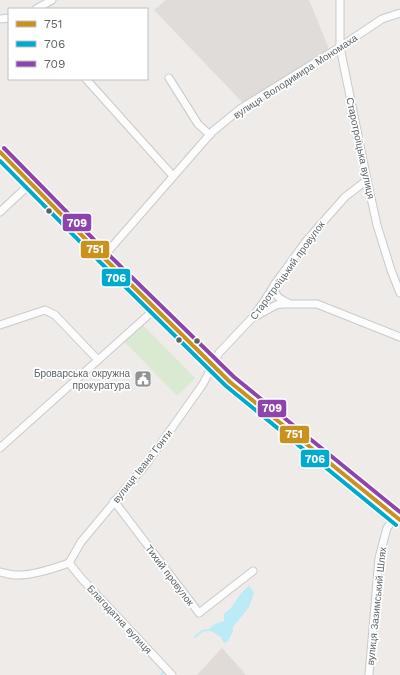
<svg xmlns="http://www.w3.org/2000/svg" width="400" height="675" viewBox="0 0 400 675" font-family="'Work Sans',sans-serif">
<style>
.industrial{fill:#dfdcd9}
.education{fill:#e0dbd7}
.green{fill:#daead2}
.water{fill:#bcebf8}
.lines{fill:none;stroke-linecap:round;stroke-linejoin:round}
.stream{stroke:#bcebf8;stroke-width:2}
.minor-casing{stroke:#c9cac9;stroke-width:9}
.primary-casing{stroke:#d8c6b4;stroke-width:13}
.minor{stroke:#fcfcfc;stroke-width:7}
.primary{stroke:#f3efe9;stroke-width:11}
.bus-1-casing{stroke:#fff;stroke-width:7}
.bus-2-casing{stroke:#fff;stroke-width:7}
.bus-3-casing{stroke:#fff;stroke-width:7}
.bus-1{stroke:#c9921f;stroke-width:4}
.bus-2{stroke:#00a9ce;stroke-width:4}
.bus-3{stroke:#8e44ad;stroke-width:4}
.bus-dot{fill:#5d6467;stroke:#fff;stroke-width:1.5}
.labels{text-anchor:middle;stroke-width:3.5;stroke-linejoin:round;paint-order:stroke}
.street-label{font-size:10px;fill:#5d6467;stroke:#fff}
.poi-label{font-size:10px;fill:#5d6467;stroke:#fff;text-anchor:end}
.line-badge{stroke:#fff;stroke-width:1.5}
.badge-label{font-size:11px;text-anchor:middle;font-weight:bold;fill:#fff}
</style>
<rect width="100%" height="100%" fill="#eeebe8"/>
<polygon class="industrial" points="166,0 309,0 329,49 243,103 154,10"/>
<polygon class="education" points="222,648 246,675 197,675"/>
<polygon class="green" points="142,324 195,378 177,396 124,341"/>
<path class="water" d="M249,585L254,593L249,607L233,627V631L228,641L225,643L223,642L221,637L209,630C212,624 218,623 224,621V614L230,609L240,595Z"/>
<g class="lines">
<g class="stream">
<polyline points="195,637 202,631 209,630"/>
<polyline points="161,675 165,670"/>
</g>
<g class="minor-casing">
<g id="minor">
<polyline points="340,0 340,47 367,180 377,225 391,270 400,293"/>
<polyline points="36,9 52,0"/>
<polyline points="0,19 9,18"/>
<polyline points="169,78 198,124 210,135"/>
<polyline points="86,79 173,176"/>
<polyline points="0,212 31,183"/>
<polyline points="103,257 212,132 240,109 340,47 382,19 400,13"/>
<path d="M275,284C274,296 278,298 288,303"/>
<polyline points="256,316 276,305 282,304 317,304 400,337"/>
<polyline points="0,325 45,310 55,315 98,360"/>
<polyline points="0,448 155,309"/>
<polyline points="114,501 199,613 253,571"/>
<polyline points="69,563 81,542 147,463 203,384 219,353 252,318 263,303 275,284 307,240 345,197 367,180"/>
<polyline points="69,563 82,579 172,675"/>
<path d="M0,572C5,573 11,575 16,575C30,576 55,568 69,563"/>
<polyline points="369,675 379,558 387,528 396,516"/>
</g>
</g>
<g class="primary-casing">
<polyline id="primary" points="0,152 103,257 213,366 230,382 400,520"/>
</g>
<use href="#minor" class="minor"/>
<use href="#primary" class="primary"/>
<g class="bus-1-casing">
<polyline id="bus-1" points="0,152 103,257 230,382 400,520"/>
</g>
<g class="bus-2-casing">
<polyline id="bus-2" points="0,161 99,261 226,386 396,525"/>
</g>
<g class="bus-3-casing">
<polyline id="bus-3" points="4,148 107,253 234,377 400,512"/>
</g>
<use href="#bus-1" class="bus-1"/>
<use href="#bus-2" class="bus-2"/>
<use href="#bus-3" class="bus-3"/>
</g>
<defs>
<g id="civic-square" transform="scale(0.9)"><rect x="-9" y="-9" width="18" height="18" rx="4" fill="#909394" stroke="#fff"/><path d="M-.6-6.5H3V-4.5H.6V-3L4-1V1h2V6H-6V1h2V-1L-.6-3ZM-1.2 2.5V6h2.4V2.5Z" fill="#fff"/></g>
</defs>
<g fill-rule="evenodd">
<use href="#civic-square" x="143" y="379"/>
</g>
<g class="bus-dot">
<circle cx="49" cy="211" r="3.5"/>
<circle cx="179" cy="340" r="3.5"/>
<circle cx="197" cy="341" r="3.5"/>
</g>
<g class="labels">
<g class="street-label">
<text transform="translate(295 76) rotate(-33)" y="4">вулиця Володимира Мономаха</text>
<text transform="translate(361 148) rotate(78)" y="4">Старотроїцька вулиця</text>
<text transform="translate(287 270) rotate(-54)" y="4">Старотроїцький провулок</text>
<text transform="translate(142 466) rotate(-52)" y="4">вулиця Івана Гонти</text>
<text transform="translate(170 575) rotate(53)" y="4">Тихий провулок</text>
<text transform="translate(376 606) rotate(-84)" y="4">вулиця Зазимський Шлях</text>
<text transform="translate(120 619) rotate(47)" y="4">Благодатна вулиця</text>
</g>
<g class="poi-label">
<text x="130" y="377">Броварська окружна<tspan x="130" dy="12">прокуратура</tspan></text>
</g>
</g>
<g class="line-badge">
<rect x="62" y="213" width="30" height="19" rx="4" fill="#8e44ad"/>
<rect x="80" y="240" width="30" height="19" rx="4" fill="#c9921f"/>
<rect x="101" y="268" width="30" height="19" rx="4" fill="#00a9ce"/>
<rect x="257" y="399" width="30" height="19" rx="4" fill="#8e44ad"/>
<rect x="279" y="425" width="31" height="19" rx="4" fill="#c9921f"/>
<rect x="300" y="449" width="30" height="19" rx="4" fill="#00a9ce"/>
</g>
<g class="badge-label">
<text x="77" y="227">709</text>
<text x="95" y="253">751</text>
<text x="116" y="282">706</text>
<text x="272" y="412">709</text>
<text x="294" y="438">751</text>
<text x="315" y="463">706</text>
</g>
<rect x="8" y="8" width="140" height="72" fill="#ffffff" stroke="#bec1c2"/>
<rect x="16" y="21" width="20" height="6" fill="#c9921f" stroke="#bec1c2"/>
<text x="44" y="28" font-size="12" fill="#5d6467">751</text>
<rect x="16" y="41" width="20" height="6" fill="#00a9ce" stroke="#bec1c2"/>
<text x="44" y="48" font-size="12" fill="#5d6467">706</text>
<rect x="16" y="61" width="20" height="6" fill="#8e44ad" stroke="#bec1c2"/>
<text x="44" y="68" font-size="12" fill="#5d6467">709</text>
</svg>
